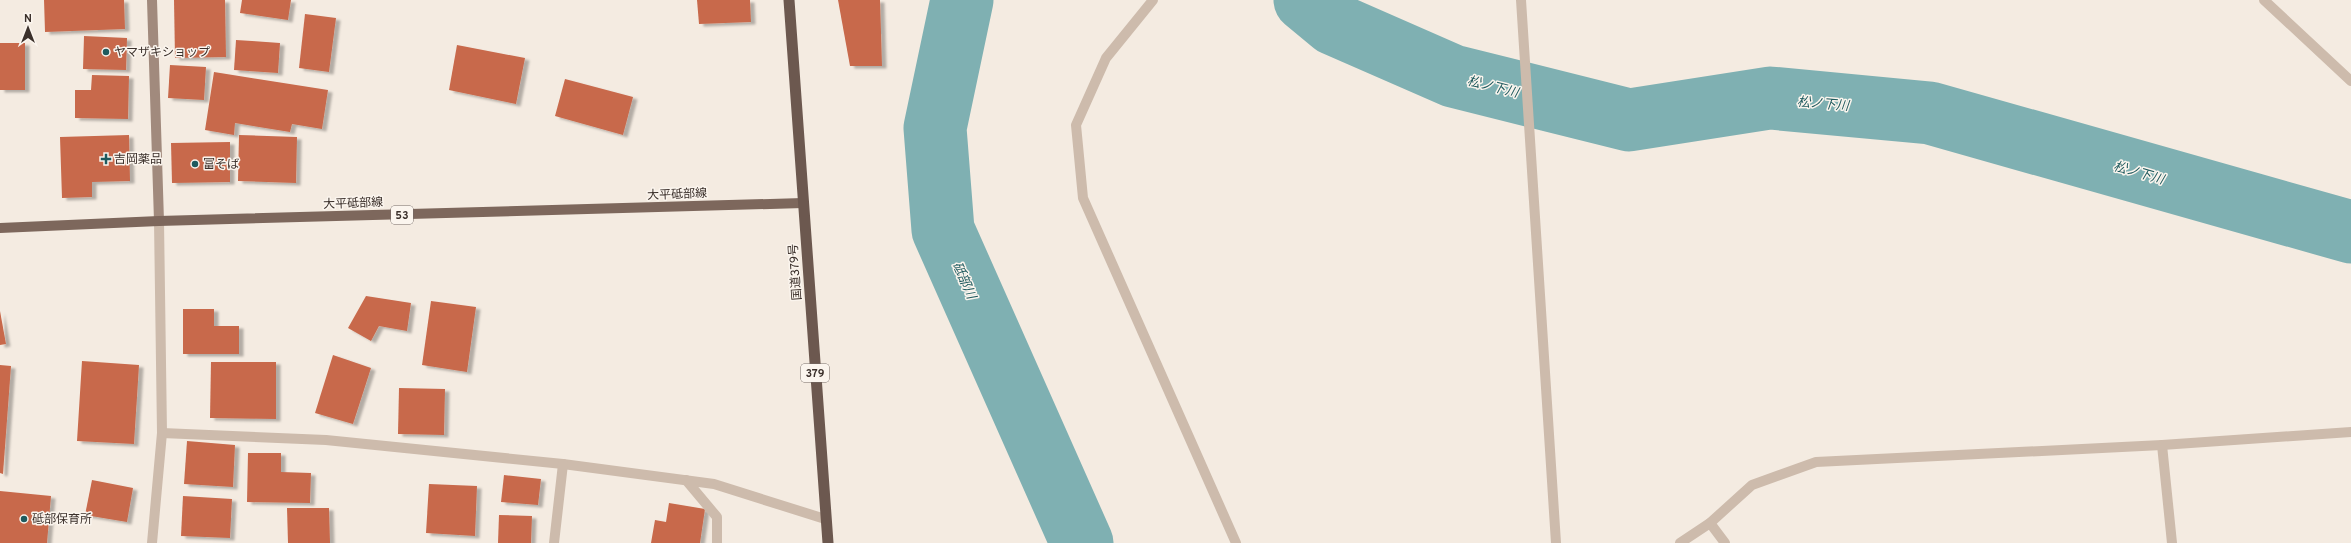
<svg xmlns="http://www.w3.org/2000/svg" width="2351" height="543" viewBox="0 0 2351 543" font-family="Overpass,'Noto Sans JP',sans-serif">
<style>
.lines{fill:none;stroke-linecap:round;stroke-linejoin:round}
.river{stroke:#7fb0b2;stroke-width:63}
.building{fill:#c8694b;filter:url(#shadow)}
.minor{stroke:#cdbbac;stroke-width:10}
.secondary{stroke:#a18a7d;stroke-width:10}
.primary{stroke:#7d675c;stroke-width:10}
.trunk{stroke:#6c584f;stroke-width:11}
.poi-dot{fill:#1f5a5e;stroke:#fbf5ee;stroke-width:1.5}
.labels{text-anchor:middle;stroke-width:3;stroke-linejoin:round;paint-order:stroke}
.shield{fill:#fbf5ee;stroke:#756b66;stroke-width:1}
.shield-label{font-size:11px;font-weight:bold;fill:#3b302b}
.poi-label{font-size:12px;fill:#3b302b;stroke:#fbf5ee;text-anchor:start}
.street-label{font-size:12px;fill:#3b302b;stroke:#fbf5ee}
.water-label{font-size:13px;font-style:italic;fill:#1f5a5e;stroke:#fbf5ee}
</style>
<defs>
<filter id="shadow"><feDropShadow dx="4.5" dy="2.5" stdDeviation="1" flood-color="#0004"/></filter>
</defs>
<rect width="100%" height="100%" fill="#f4ebe1"/>
<g class="lines">
<g class="river">
<polyline points="962,0 935,128 943,230 1082,543"/>
<polyline points="1305,0 1334,24 1453,76 1629,120 1770,98 1930,113 2351,232"/>
</g>
</g>
<g class="building">
<polygon points="44,0 124,0 125,29 45,32"/>
<polygon points="174,0 225,0 226,57 175,58"/>
<polygon points="242,0 291,0 288,20 240,13"/>
<polygon points="697,0 750,0 751,22 699,24"/>
<polygon points="838,0 880,0 882,66 850,66"/>
<polygon points="305,14 336,18 329,72 299,68"/>
<polygon points="84,36 127,38 126,70 83,69"/>
<polygon points="236,40 280,43 278,73 234,70"/>
<rect x="0" y="43" width="25" height="47"/>
<polygon points="457,45 525,58 516,104 449,90"/>
<polygon points="170,65 206,67 204,100 168,98"/>
<polygon points="214,72 328,90 322,129 292,124 290,132 235,123 234,135 205,130"/>
<polygon points="92,75 129,76 128,119 75,118 75,90 91,90"/>
<polygon points="565,79 633,97 623,135 555,116"/>
<polygon points="129,135 130,181 92,182 92,197 62,198 60,137"/>
<polygon points="239,135 297,137 296,183 238,181"/>
<polygon points="230,142 230,182 172,183 171,143"/>
<polygon points="366,296 411,303 407,331 379,326 371,341 348,328"/>
<polygon points="431,301 476,307 467,372 422,365"/>
<polygon points="183,309 214,309 214,326 239,326 239,354 183,354"/>
<polygon points="0,311 6,344 0,345"/>
<polygon points="333,355 371,368 353,424 315,413"/>
<polygon points="82,361 139,365 134,444 77,441"/>
<polygon points="211,362 276,362 276,419 210,418"/>
<polygon points="0,365 11,366 3,474 0,473"/>
<polygon points="399,388 445,389 444,435 398,434"/>
<polygon points="187,441 235,445 233,487 184,484"/>
<polygon points="248,453 281,453 281,472 311,473 310,503 247,502"/>
<polygon points="504,475 541,479 538,505 501,502"/>
<polygon points="92,480 133,488 127,522 85,515"/>
<polygon points="429,484 477,486 475,536 426,533"/>
<polygon points="0,491 51,496 47,543 0,543"/>
<polygon points="183,496 232,499 230,538 181,536"/>
<polygon points="669,503 705,509 700,543 651,543 655,520 666,522"/>
<polygon points="287,508 329,508 330,543 288,543"/>
<polygon points="499,515 532,516 531,543 498,543"/>
</g>
<g class="lines">
<g class="minor">
<polyline points="1153,0 1106,58 1076,125 1083,198 1236,543"/>
<polyline points="1521,0 1556,543"/>
<polyline points="2264,0 2351,81"/>
<polyline points="162,433 326,440 563,464 714,484 825,519"/>
<polyline points="2162,445 2172,543"/>
<polyline points="686,480 717,517 717,543"/>
<polyline points="1710,523 1725,543"/>
<polyline points="152,543 162,433 159,221"/>
<polyline points="554,543 563,464"/>
<polyline points="1680,543 1710,523 1752,485 1816,462 2162,445 2351,432"/>
</g>
<polyline class="secondary" points="152,0 159,221"/>
<polyline class="primary" points="0,228 159,221 803,203"/>
<polyline class="trunk" points="789,0 828,543"/>
</g>
<g class="poi-dot">
<circle cx="106" cy="52" r="4"/>
<path d="M104 153h4v4h4v4h-4v4h-4v-4h-4v-4h4z"/>
<circle cx="195" cy="164" r="4"/>
<circle cx="24" cy="519" r="4"/>
</g>
<g class="labels">
<g class="shield">
<rect x="391" y="206" width="22" height="18" rx="3"/>
<rect x="801" y="364" width="28" height="18" rx="3"/>
</g>
<g class="shield-label">
<text x="402" y="219">53</text>
<text x="815" y="377">379</text>
</g>
<g class="poi-label">
<text x="114" y="56">ヤマザキショップ</text>
<text x="114" y="163">吉岡薬品</text>
<text x="203" y="168">富そば</text>
<text x="32" y="523">砥部保育所</text>
</g>
<g class="street-label">
<text transform="translate(677 194) rotate(-2)" y="4">大平砥部線</text>
<text transform="translate(353 203) rotate(-2)" y="4">大平砥部線</text>
<text transform="translate(795 272) rotate(-94)" y="4">国道379号</text>
</g>
<g class="water-label">
<text transform="translate(1493 86) rotate(14)" y="5">松ノ下川</text>
<text transform="translate(1823 103) rotate(5)" y="5">松ノ下川</text>
<text transform="translate(2139 172) rotate(16)" y="5">松ノ下川</text>
<text transform="translate(965 280) rotate(66)" y="5">砥部川</text>
</g>
</g>
<g transform="translate(28 28)" stroke="#fbf5ee" stroke-width="3" paint-order="stroke">
<path d="M0-3L7 15L0 10L-7 15Z" fill="#3b302b"/>
<text y="-6" font-size="11" font-weight="bold" text-anchor="middle" fill="#3b302b">N</text>
</g>
</svg>
